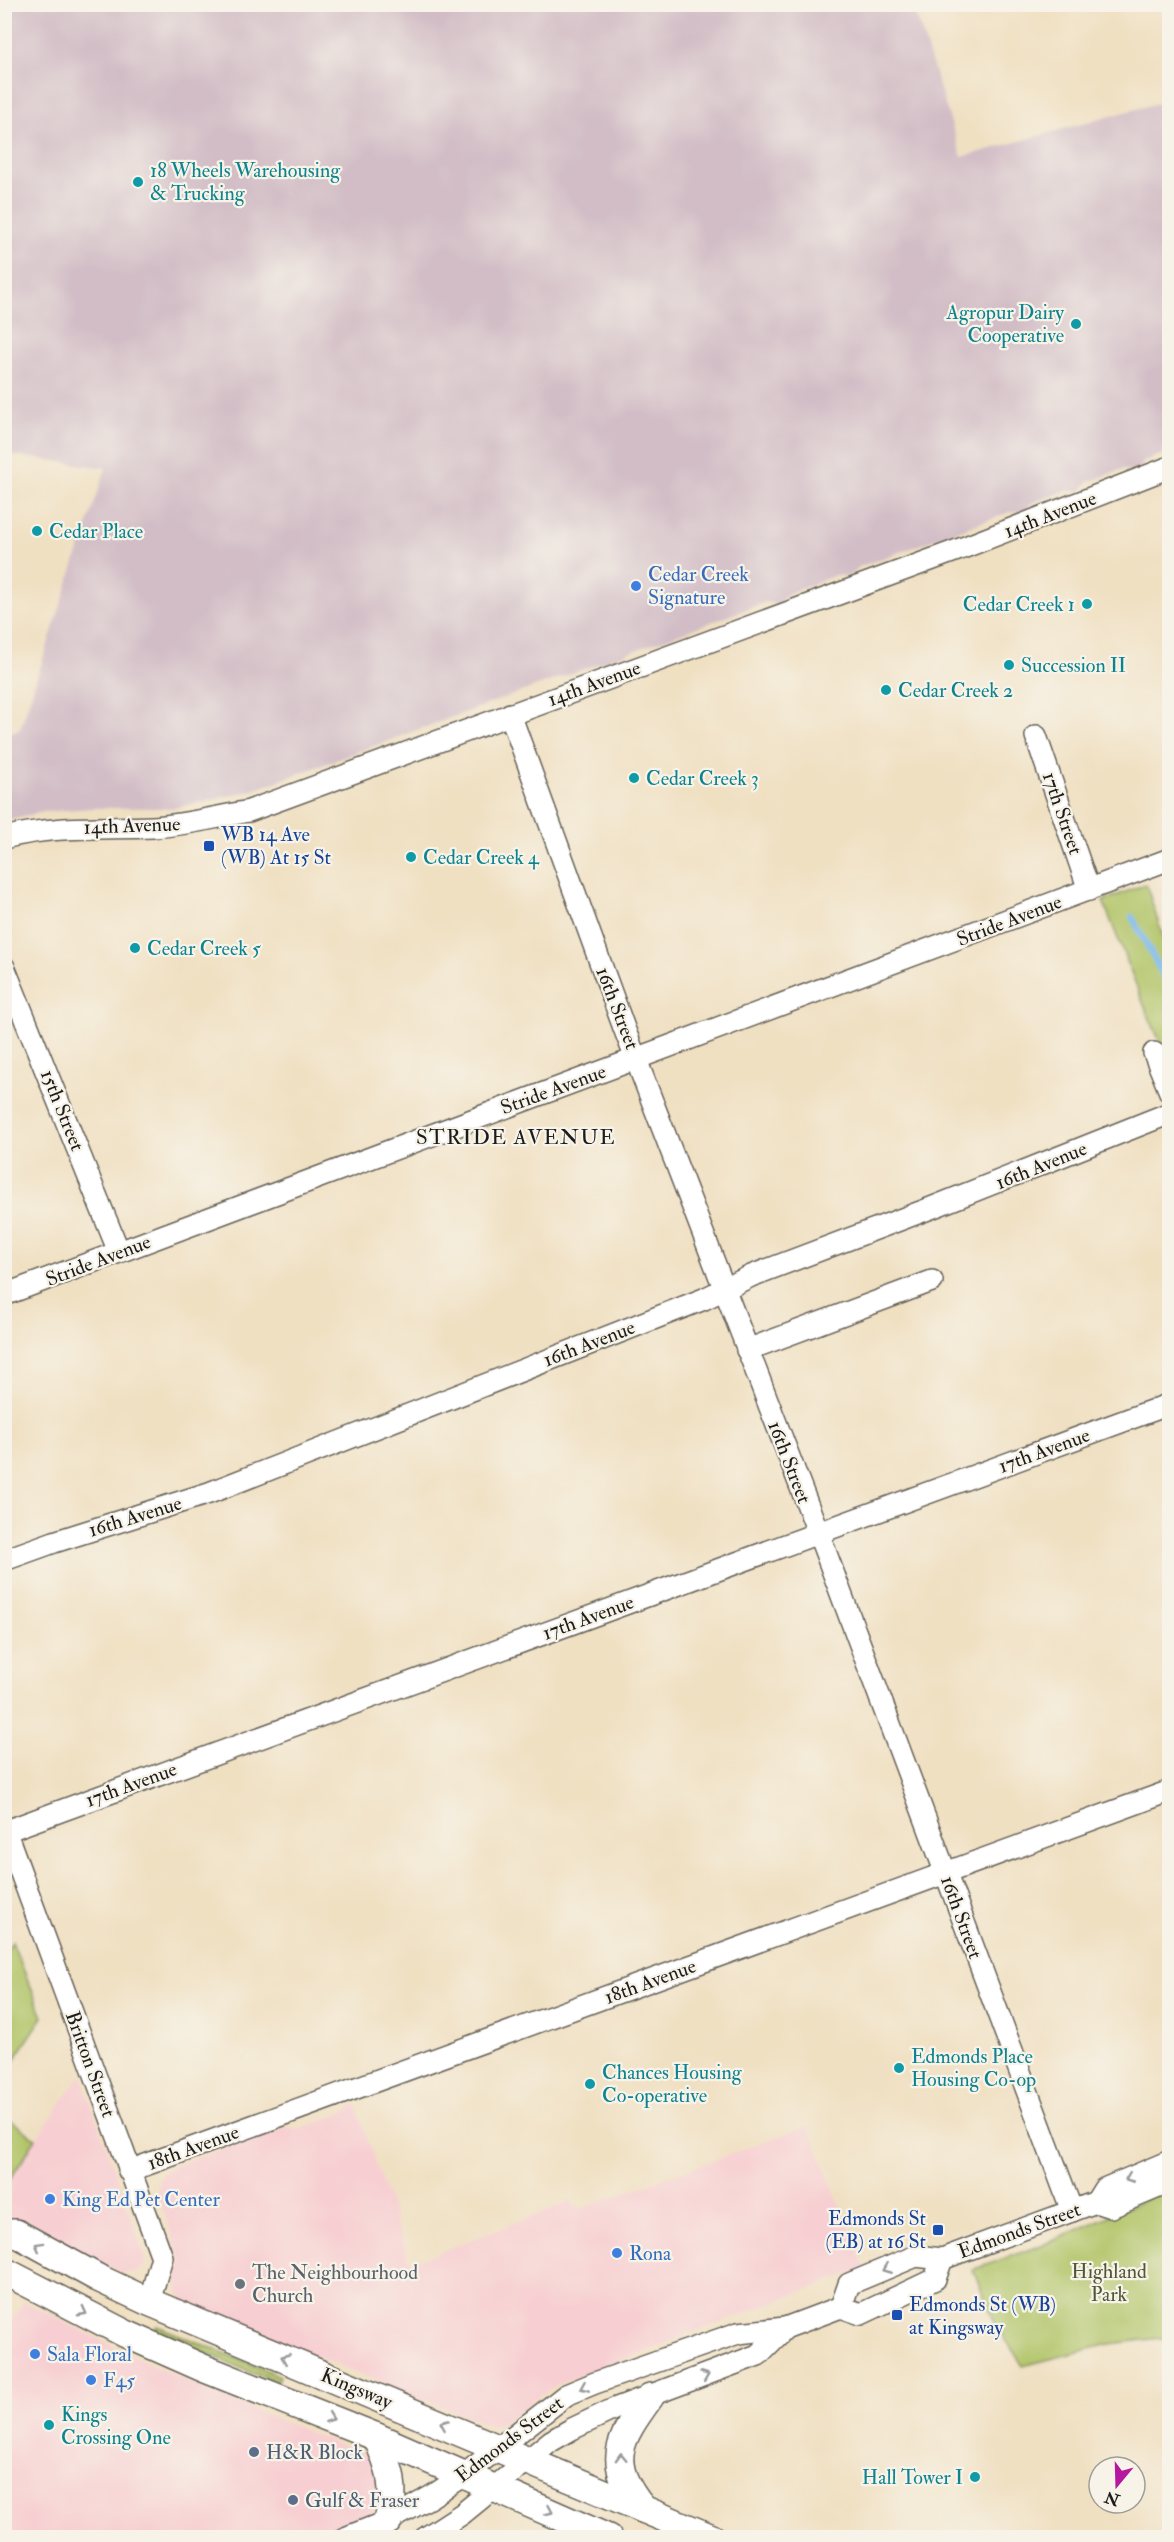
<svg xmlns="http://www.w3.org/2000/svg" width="1174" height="2542" viewBox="0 0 1174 2542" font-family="'IM FELL Double Pica',serif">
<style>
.built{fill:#f7cfd2}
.industrial{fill:#d2bdc6}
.green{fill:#b1c468;stroke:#667042;stroke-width:1.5}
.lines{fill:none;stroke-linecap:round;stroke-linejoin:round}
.stream{stroke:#7cbaef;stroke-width:6}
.minor-casing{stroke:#666156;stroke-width:24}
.major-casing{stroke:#666156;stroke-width:30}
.minor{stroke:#fff;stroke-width:21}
.major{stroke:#fff;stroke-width:27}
.oneway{stroke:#999}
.culture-dot{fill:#0f9aa8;stroke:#f7f3e8;stroke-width:2}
.shop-dot{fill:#3f7fe0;stroke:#f7f3e8;stroke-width:2}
.transit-dot{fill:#1a4fb4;stroke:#f7f3e8;stroke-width:2}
.worship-dot{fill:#6b7280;stroke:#f7f3e8;stroke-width:2}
.service-dot{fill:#5c6f8a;stroke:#f7f3e8;stroke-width:2}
.labels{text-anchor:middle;stroke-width:4.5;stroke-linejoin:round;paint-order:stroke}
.culture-label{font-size:20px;fill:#0d838f;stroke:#f7f3e8;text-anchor:start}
.street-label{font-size:20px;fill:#1c1c1c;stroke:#f7f3e8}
.shop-label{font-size:20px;fill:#366cbe;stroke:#f7f3e8;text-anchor:start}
.transit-label{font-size:20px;fill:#164399;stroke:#f7f3e8;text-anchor:start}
.park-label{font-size:20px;fill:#505737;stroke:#f7f3e8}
.worship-label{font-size:20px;fill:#5b616d;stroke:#f7f3e8;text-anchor:start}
.service-label{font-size:20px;fill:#4e5e75;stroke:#f7f3e8;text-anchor:start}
.neighbourhood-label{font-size:21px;letter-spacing:1.5px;fill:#1c1c1c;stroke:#f7f3e8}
</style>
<rect width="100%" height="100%" fill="#f7f3e8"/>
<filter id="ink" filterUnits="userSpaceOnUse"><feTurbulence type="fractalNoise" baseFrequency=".0167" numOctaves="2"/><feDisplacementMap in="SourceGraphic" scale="12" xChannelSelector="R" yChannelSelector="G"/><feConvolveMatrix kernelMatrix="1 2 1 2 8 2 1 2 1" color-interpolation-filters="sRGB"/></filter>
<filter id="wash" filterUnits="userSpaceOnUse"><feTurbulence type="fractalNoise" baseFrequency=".008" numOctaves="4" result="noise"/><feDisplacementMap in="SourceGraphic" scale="24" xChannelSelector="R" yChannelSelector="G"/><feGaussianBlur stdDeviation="1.35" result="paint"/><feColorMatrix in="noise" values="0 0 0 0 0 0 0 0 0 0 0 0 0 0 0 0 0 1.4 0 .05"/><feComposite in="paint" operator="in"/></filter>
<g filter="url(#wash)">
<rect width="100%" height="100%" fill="#f0e0c2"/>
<g class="built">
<polygon points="81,2075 144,2255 145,2264 137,2272 122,2273 23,2220 5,2219 4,2190 36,2139"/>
<polygon points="355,2103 410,2263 565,2204 568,2200 580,2209 808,2126 865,2268 566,2381 540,2395 503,2423 495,2425 486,2424 242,2327 188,2303 178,2293 177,2279 181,2260 157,2193 158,2184 163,2173 174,2166 287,2127 296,2130 346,2112"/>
<polygon points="23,2301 155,2367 264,2414 366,2455 382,2470 379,2507 364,2519 314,2537 5,2538 5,2337"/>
</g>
<polygon class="industrial" points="5,5 913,5 962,157 1169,100 1169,452 1144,461 1140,468 1133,471 1123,469 1088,482 1081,491 1067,490 1032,503 1024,513 1010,512 859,567 849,577 836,575 787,594 777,605 766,602 254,790 174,808 92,808 44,812 5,820 4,735 20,729 106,468 5,454"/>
<g class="green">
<polygon points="1146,884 1169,956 1169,1062 1146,1010 1103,901"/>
<polygon points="12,1942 43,2017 5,2074 5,1954"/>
<polygon points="5,2116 36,2139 5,2187"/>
<polygon points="1169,2189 1169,2337 1109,2344 1023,2366 996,2325 973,2270 1055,2240"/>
<polygon points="157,2326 280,2376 278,2381 252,2373 155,2330"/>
</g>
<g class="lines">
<polyline class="stream" points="1132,917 1170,989"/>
</g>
</g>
<g filter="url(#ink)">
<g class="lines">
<g class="minor-casing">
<g id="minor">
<polyline points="510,714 624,1028 818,1532 1072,2211"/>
<polyline points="1036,736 1089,890"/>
<path d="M4,838C54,825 102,829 153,827C186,825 217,817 249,811L955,551L1170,467"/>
<polyline points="4,967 119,1252"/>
<polyline points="1154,1053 1170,1092"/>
<polyline points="4,1295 1170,859"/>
<polyline points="747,1350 932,1281"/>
<polyline points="4,1560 54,1542 209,1493 704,1299 751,1276 931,1208 1170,1113"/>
<polyline points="4,1827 162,2257 149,2302"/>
<polyline points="6,1831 1170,1404"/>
<polyline points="129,2171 1170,1791"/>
<polyline points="1096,2202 1104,2189 1170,2161"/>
<polyline points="841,2307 849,2284 916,2256 942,2259 1096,2202 1111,2207 1170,2182"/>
<polyline points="345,2538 388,2521 432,2496 464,2475 566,2395 595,2383 738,2333 785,2328 841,2307 861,2314 935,2279 942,2259"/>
<polyline points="425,2538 462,2514 551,2441 572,2429 614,2409 758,2355 785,2328"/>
</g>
</g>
<g class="major-casing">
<g id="major">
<polyline points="4,2233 16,2233 98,2278 149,2302 712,2538"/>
<polyline points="4,2271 126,2334 203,2368 377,2437 608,2538"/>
<path d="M377,2437C390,2469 397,2486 388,2521"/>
<path d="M643,2509C605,2462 618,2441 650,2397"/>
</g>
</g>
<use href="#minor" class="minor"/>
<use href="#major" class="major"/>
</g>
<defs><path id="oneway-chevron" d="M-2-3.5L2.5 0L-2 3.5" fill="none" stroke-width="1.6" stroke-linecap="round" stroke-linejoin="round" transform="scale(1.5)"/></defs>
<g class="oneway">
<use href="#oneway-chevron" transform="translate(1129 2178) rotate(158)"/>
<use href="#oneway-chevron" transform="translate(39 2246) rotate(-151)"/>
<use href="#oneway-chevron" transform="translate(886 2269) rotate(158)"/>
<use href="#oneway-chevron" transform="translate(83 2312) rotate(28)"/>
<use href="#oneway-chevron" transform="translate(285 2358) rotate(-158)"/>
<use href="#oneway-chevron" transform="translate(705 2376) rotate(-22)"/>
<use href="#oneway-chevron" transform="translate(584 2387) rotate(157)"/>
<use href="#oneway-chevron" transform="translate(330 2418) rotate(21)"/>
<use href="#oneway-chevron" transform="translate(444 2424) rotate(-157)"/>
<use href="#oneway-chevron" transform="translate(621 2457) rotate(-92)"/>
<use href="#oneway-chevron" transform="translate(549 2511) rotate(24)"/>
</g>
</g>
<g class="culture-dot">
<circle cx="138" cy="182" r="6"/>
<circle cx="1076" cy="324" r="6"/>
<circle cx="37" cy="531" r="6"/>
<circle cx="1087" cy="604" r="6"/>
<circle cx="1009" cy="665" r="6"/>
<circle cx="886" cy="690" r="6"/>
<circle cx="634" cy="778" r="6"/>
<circle cx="411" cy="857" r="6"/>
<circle cx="135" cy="948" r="6"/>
<circle cx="899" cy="2068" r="6"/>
<circle cx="590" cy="2084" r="6"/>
<circle cx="49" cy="2425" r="6"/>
<circle cx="975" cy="2477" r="6"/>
</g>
<g class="shop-dot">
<circle cx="636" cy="586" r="6"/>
<circle cx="50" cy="2199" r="6"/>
<circle cx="617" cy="2253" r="6"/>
<circle cx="35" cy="2354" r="6"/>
<circle cx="91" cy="2380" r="6"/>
</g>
<g class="transit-dot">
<rect x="203" y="840" width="12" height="12" rx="3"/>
<rect x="932" y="2224" width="12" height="12" rx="3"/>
<rect x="891" y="2309" width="12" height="12" rx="3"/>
</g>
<circle class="worship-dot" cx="240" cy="2284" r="6"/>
<g class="service-dot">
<circle cx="254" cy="2452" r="6"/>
<circle cx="293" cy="2500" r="6"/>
</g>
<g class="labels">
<g class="culture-label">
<text x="150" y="177">18 Wheels Warehousing<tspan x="150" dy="23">&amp; Trucking</tspan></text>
<text x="1064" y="319" text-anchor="end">Agropur Dairy<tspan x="1064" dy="23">Cooperative</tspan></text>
<text x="49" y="538">Cedar Place</text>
<text x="1075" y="611" text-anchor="end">Cedar Creek 1</text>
<text x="1021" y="672">Succession II</text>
<text x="898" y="697">Cedar Creek 2</text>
<text x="646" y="785">Cedar Creek 3</text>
<text x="423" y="864">Cedar Creek 4</text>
<text x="147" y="955">Cedar Creek 5</text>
<text x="911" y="2063">Edmonds Place<tspan x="911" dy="23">Housing Co-op</tspan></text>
<text x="602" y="2079">Chances Housing<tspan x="602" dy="23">Co-operative</tspan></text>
<text x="61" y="2421">Kings<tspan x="61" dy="23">Crossing One</tspan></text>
<text x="963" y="2484" text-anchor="end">Hall Tower I</text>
</g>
<g class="street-label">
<text transform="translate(1050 514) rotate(-21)" y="7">14th Avenue</text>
<text transform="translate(594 683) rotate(-20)" y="7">14th Avenue</text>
<text transform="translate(1063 813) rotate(71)" y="7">17th Street</text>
<text transform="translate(132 825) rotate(-2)" y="7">14th Avenue</text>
<text transform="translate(1009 920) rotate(-21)" y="7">Stride Avenue</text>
<text transform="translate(618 1008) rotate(69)" y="7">16th Street</text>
<text transform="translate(553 1089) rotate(-20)" y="7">Stride Avenue</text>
<text transform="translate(63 1110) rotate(68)" y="7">15th Street</text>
<text transform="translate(1041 1165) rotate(-22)" y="7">16th Avenue</text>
<text transform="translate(98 1260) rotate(-21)" y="7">Stride Avenue</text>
<text transform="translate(589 1343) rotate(-21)" y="7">16th Avenue</text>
<text transform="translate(1044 1450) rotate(-20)" y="7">17th Avenue</text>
<text transform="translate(790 1462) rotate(69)" y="7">16th Street</text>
<text transform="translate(135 1516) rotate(-17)" y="7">16th Avenue</text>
<text transform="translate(588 1617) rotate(-20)" y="7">17th Avenue</text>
<text transform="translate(131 1784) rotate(-20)" y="7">17th Avenue</text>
<text transform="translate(962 1917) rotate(70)" y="7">16th Street</text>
<text transform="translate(650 1981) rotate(-20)" y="7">18th Avenue</text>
<text transform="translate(91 2064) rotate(70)" y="7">Britton Street</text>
<text transform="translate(193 2147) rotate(-20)" y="7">18th Avenue</text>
<text transform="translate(1019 2230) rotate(-20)" y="7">Edmonds Street</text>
<text transform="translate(357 2388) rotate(23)" y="7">Kingsway</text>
<text transform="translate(509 2439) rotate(-37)" y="7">Edmonds Street</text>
</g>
<g class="shop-label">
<text x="648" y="581">Cedar Creek<tspan x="648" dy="23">Signature</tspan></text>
<text x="62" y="2206">King Ed Pet Center</text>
<text x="629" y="2260">Rona</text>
<text x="47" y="2361">Sala Floral</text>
<text x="103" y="2387">F45</text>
</g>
<g class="transit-label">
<text x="221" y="841">WB 14 Ave<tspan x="221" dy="23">(WB) At 15 St</tspan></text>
<text x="926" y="2225" text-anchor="end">Edmonds St<tspan x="926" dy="23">(EB) at 16 St</tspan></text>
<text x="909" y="2311">Edmonds St (WB)<tspan x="909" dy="23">at Kingsway</tspan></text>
</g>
<g class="park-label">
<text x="1109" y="2278">Highland<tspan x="1109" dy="23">Park</tspan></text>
</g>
<g class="worship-label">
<text x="252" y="2279">The Neighbourhood<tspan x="252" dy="23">Church</tspan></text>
</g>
<g class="service-label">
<text x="266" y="2459">H&amp;R Block</text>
<text x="305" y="2507">Gulf &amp; Fraser</text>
</g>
<g class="neighbourhood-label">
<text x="516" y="1144">STRIDE AVENUE</text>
</g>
</g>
<rect width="1174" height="2542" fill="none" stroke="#f7f3e8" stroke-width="24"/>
<g transform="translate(1117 2485) rotate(199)"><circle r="28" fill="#f7f3e8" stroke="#9f9d96" stroke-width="1.5"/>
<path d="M0-4.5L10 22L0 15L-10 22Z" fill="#b5179e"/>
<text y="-9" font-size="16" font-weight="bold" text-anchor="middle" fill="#1c1c1c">N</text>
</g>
</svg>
